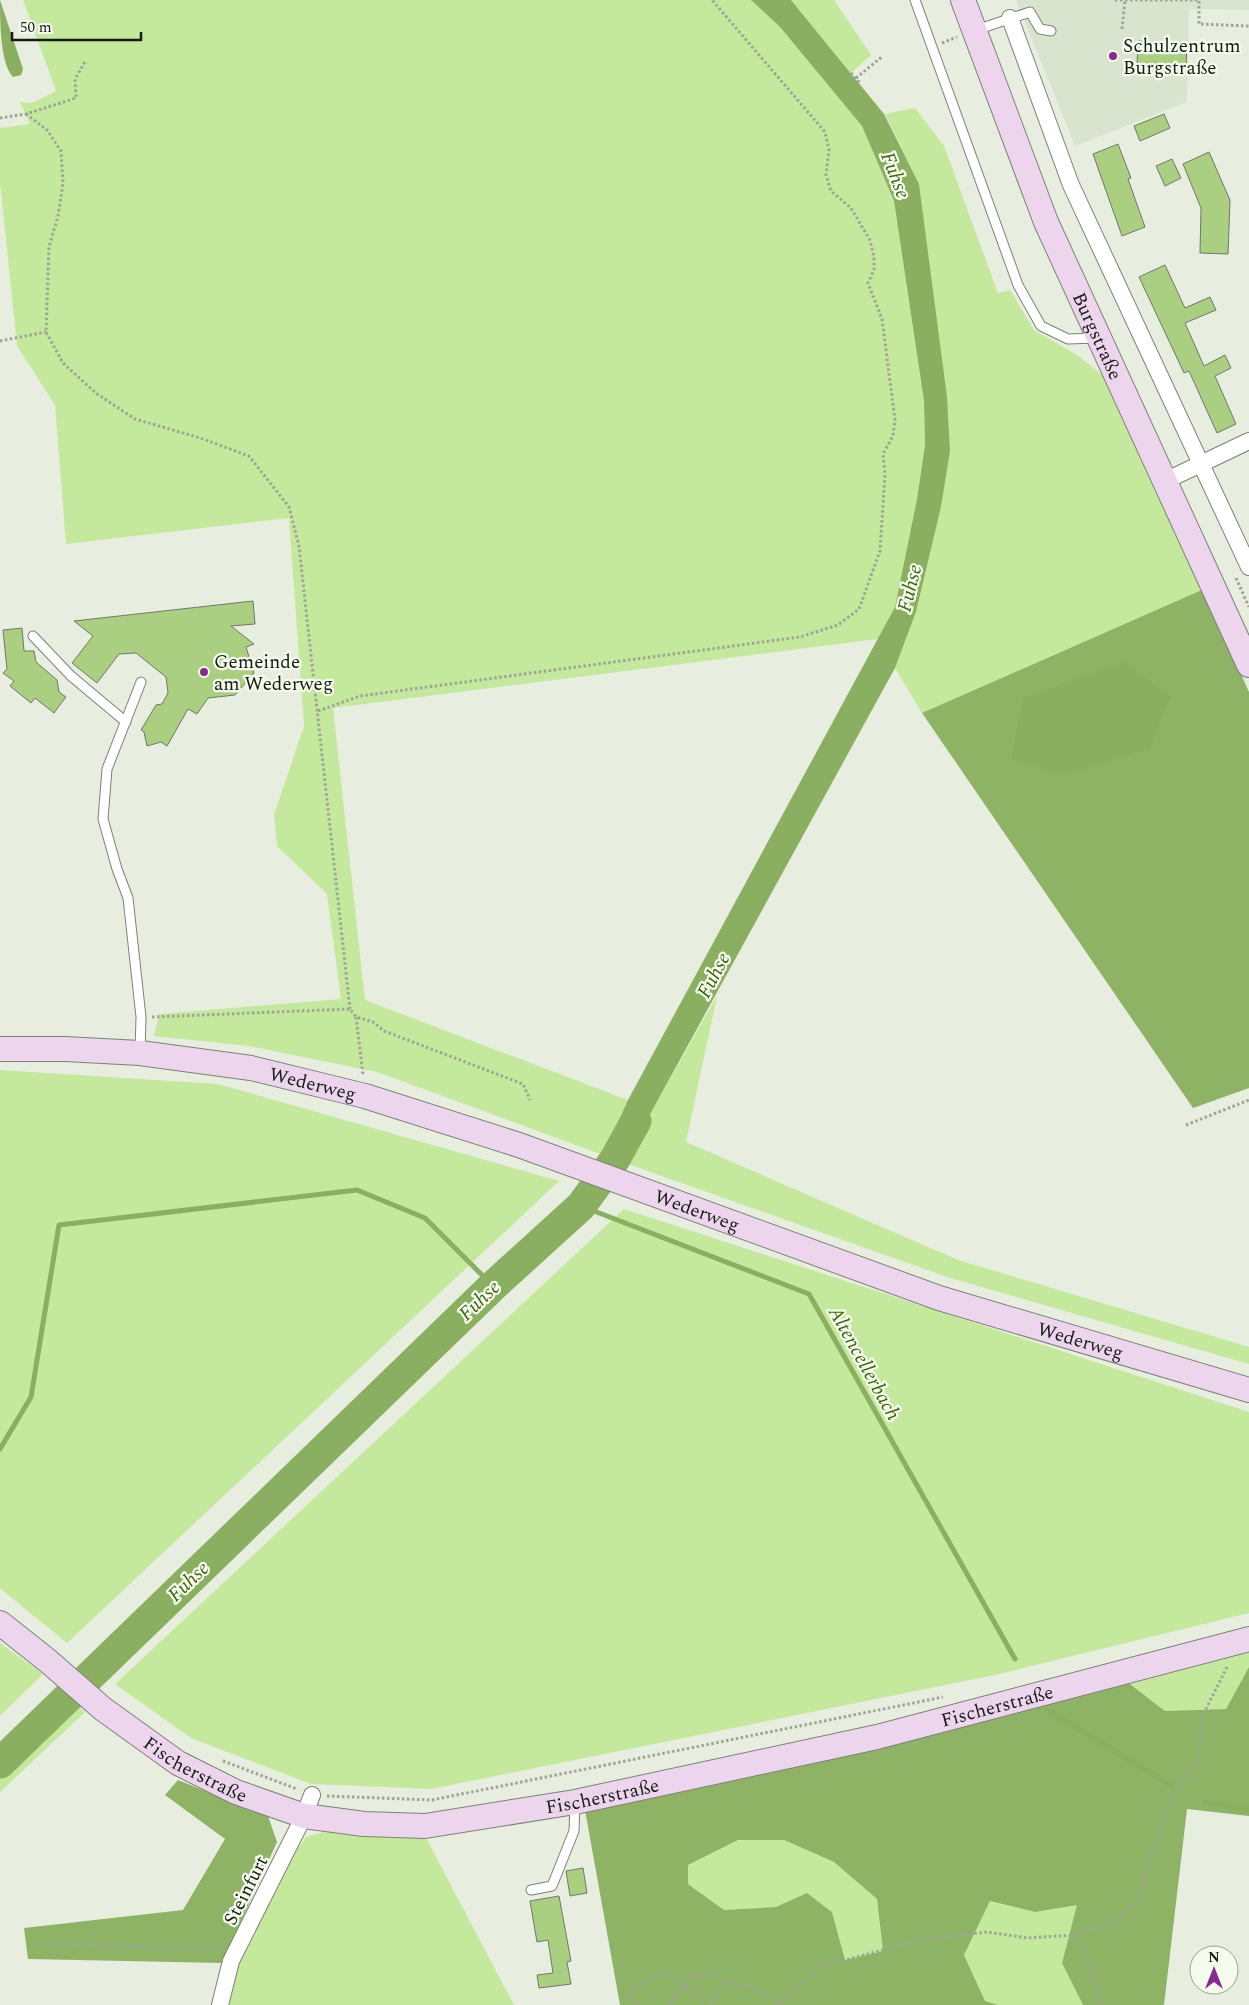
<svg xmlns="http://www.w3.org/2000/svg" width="1249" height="2005" viewBox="0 0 1249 2005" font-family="Spectral,serif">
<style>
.built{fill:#d9e4cf}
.green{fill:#c4e99c}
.forest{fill:#8fb365;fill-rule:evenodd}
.water{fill:#8baf61}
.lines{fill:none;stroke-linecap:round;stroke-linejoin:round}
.stream{stroke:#8baf61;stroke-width:5}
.river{stroke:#8baf61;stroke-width:31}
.building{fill:#aacf80;stroke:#71786b}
.lane-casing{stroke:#7c8376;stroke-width:11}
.street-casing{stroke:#7c8376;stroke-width:18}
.secondary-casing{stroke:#7c8376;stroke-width:26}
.path{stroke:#9fa499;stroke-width:3;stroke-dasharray:2.5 2.5;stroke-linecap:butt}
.lane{stroke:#fff;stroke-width:9}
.street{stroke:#fff;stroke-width:16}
.secondary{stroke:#edd5ee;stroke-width:24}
.poi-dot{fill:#892891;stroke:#f4fced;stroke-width:2}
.labels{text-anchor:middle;stroke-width:4.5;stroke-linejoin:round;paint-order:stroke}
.poi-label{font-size:19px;fill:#181a15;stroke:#f4fced;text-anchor:start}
.street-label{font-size:19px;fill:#181a15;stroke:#f4fced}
.water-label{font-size:20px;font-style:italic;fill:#42620d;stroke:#f4fced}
</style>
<rect width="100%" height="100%" fill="#e7eedf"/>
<polygon class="built" points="1016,0 1249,0 1249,10 1189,9 1187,102 1075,146"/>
<g class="green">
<polygon points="23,0 751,0 780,27 862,126 894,201 924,401 925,445 917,499 895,607 878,639 333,708 365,1000 628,1100 603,1155 377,1072 249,1046 154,1036 159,1014 341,999 327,894 277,846 274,815 304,726 289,518 66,544 55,405 17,346 0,182 0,128 30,124 20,102 32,103 56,91"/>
<polygon points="791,0 834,0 871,55 851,73"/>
<polygon points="915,108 944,146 998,293 1010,290 1034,330 1077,355 1105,377 1204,589 922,713 895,668 916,612 941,507 950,451 919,184 885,114"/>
<polygon points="717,996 686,1142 958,1260 1249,1347 1249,1364 950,1278 625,1163 654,1107"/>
<polygon points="0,1070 218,1084 559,1181 67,1643 0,1588"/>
<polygon points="624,1209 1249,1412 1249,1613 995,1675 431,1789 311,1784 191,1738 115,1684"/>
<polygon points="0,1643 43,1674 0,1716"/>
<polygon points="1249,1648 1249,1667 1226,1709 1165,1711 1126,1681"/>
<polygon points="75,1704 85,1712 0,1792 0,1773"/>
<polygon points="337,1828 424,1834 514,2005 226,2005 238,1960 275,1893 288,1863 306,1837"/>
<polygon points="738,1840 784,1840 834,1862 877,1899 883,1951 845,1960 832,1912 807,1893 776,1907 724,1910 688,1884 688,1865"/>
<polygon points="990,1901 1035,1912 1078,1904 1062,1963 1083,2005 998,2005 985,2001 964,1955"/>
</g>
<g class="forest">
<polygon points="1204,589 1249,692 1249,1088 1193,1108 922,713"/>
<path d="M1249,1667V1816L1187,1809L1164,2005H1083L1062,1963L1077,1905L1035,1912L990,1901L964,1955L985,2001L998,2005H620L585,1810L1126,1681L1165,1711L1226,1709ZM738,1840H784L834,1862L877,1899L883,1951L845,1960L832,1912L807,1893L776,1907L724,1910L688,1884V1865Z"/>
<polygon points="178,1780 268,1816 277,1842 222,1963 28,1959 24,1928 183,1910 225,1839 165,1795"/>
</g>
<g class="water">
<path d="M0,0L23,69L21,75L13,77C0,64 0,21 0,0Z"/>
<polygon points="751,0 791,0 884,114 919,184 947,397 950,451 941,507 916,612 895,668 654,1107 625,1163 603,1155 628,1100 895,607 917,499 925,445 924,401 894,201 862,126 780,27"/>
<polygon points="1125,662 1171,697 1149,748 1064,775 1011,759 1023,698"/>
</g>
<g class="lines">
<g class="stream">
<polyline points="581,1206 809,1294 1015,1659"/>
<polyline points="0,1449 31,1397 59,1225 357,1190 425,1218 493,1286"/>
<polyline points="1047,1710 1172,1786"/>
<polyline points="1205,1802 1249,1810"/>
</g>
<polyline class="river" points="0,1763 493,1286 581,1206 615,1159 636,1121"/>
</g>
<g class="building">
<polygon points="1138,41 1187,43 1186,68 1137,66"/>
<polygon points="1164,114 1170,128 1140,141 1134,126"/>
<polygon points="1118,144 1131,178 1128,179 1145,227 1122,236 1093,154"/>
<polygon points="1209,152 1230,200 1228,254 1200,253 1201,208 1183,164"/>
<polygon points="1172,159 1181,178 1165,186 1156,166"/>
<polygon points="1165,265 1185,308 1210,297 1216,310 1185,323 1204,366 1225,355 1231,368 1215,376 1236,424 1217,433 1189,371 1184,373 1139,277"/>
<polygon points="253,601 255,624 231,626 254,644 246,647 254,673 235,695 208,698 197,714 188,709 167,746 161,742 147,746 144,732 141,730 156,705 162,704 168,693 166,677 136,653 119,654 97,683 72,663 93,636 74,621"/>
<polygon points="22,628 24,651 34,651 36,662 57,680 59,692 66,697 54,713 35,698 31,703 10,686 14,681 3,673 7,669 3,630"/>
<polygon points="583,1868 587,1893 570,1896 566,1871"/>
<polygon points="559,1896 571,1961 567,1962 571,1984 539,1988 537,1975 553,1973 548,1940 537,1942 530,1901"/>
</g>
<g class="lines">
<g class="lane-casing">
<g id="lane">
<polyline points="915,0 1018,285 1041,326 1068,339 1098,338"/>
<polyline points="976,30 1030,12 1040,29 1051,31"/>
<polyline points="33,636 71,676 126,722"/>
<polyline points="140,1052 141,1017 128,898 117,869 103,819 107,769 141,682"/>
<polyline points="531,1890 552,1886 574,1831 575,1803"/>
</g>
</g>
<g class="street-casing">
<g id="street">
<polyline points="1010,18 1071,185 1249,567"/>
<polyline points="1165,481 1249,441"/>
<polyline points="220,2005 231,1961 304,1816 312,1795"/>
</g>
</g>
<g class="secondary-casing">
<g id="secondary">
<path id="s1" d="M963,0L1046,222L1249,665"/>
<path id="s2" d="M0,1049H65L140,1053L251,1068L365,1096L519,1145L939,1298L1249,1390"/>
<path id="s3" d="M0,1623L48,1661L103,1709L178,1763L236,1792L304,1816L364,1824L425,1826L575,1802L877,1737L1249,1639"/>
</g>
</g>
<g class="path">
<polyline points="1115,0 1199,0"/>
<polyline points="1199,1 1199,24 1249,26"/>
<polyline points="1122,29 1125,0"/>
<polyline points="942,43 957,37"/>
<polyline points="851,73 860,83"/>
<polyline points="856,78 883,56"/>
<polyline points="26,114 47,130 61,151 63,183 58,216 49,247 46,332 63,363 97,394 135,419 200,438 249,456 289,507 299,546 350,1009"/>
<polyline points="0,118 26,114 76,98 75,79 86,60"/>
<polyline points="0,341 46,332"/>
<polyline points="1236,578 1249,607"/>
<polyline points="318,711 360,696 800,637 838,625 859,609 880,551 885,474 883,454 893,436 895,420 882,319 868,283 874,270 874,257 870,240 851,208 831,191 826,175 829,150 825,132 712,0"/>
<polyline points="152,1017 350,1009 356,1017 373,1022 384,1031 523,1084 530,1100"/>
<polyline points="356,1017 363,1075"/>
<polyline points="1186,1125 1249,1100"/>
<polyline points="223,1761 297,1789"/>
<polyline points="327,1796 432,1800 943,1697"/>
<polyline points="1074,1935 1086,1953 1102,2005"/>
<polyline points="38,1944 220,1949"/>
<polyline points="638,2005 628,1994 662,1971 699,1996 704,2005"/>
<polyline points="669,2005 692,1975 713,1972 726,1983 750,1986 780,2003"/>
<polyline points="711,2005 717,1993 726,1983"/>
<polyline points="778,2005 820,1967 919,1940 987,1932 1028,1938 1074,1935 1114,1921 1138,1900 1152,1851 1169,1803 1199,1757 1202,1717 1228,1665"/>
</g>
<use href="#lane" class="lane"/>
<use href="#street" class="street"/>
<use href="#secondary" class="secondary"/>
</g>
<g class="poi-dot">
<circle cx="1113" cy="56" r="5"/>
<circle cx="204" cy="672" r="5"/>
</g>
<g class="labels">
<g class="poi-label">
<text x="1123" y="52">Schulzentrum<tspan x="1123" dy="22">Burgstraße</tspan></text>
<text x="214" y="668">Gemeinde<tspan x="214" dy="22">am Wederweg</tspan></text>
</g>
<g class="street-label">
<text dy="7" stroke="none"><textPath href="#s1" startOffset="362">Burgstraße</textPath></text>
<text dy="7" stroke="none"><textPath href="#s2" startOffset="316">Wederweg</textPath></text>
<text dy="7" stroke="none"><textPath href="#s2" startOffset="721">Wederweg</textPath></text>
<text dy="7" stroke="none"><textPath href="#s2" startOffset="1126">Wederweg</textPath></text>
<text dy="7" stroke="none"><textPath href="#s3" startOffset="1070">Fischerstraße</textPath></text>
<text dy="7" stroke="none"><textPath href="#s3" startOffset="245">Fischerstraße</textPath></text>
<text dy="7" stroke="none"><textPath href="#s3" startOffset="665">Fischerstraße</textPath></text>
<text transform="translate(245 1890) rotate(-63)" y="7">Steinfurt</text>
</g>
<g class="water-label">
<text transform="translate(896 175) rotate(69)" y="7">Fuhse</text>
<text transform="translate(909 588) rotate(-76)" y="7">Fuhse</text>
<text transform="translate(713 975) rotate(-62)" y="7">Fuhse</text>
<text transform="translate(479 1300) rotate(-44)" y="7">Fuhse</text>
<text transform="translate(865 1363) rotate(61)" y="7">Altencellerbach</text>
<text transform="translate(188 1581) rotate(-44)" y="7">Fuhse</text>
</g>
</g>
<g transform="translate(1214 1970)"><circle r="24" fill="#f4fced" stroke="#9ca297"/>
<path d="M0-4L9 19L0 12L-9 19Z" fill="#892891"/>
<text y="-8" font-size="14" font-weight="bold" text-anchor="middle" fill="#181a15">N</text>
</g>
<path d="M12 32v8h129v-8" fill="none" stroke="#181a15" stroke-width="2.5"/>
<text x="20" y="32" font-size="15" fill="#181a15" stroke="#f4fced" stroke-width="4" paint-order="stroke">50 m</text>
</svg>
